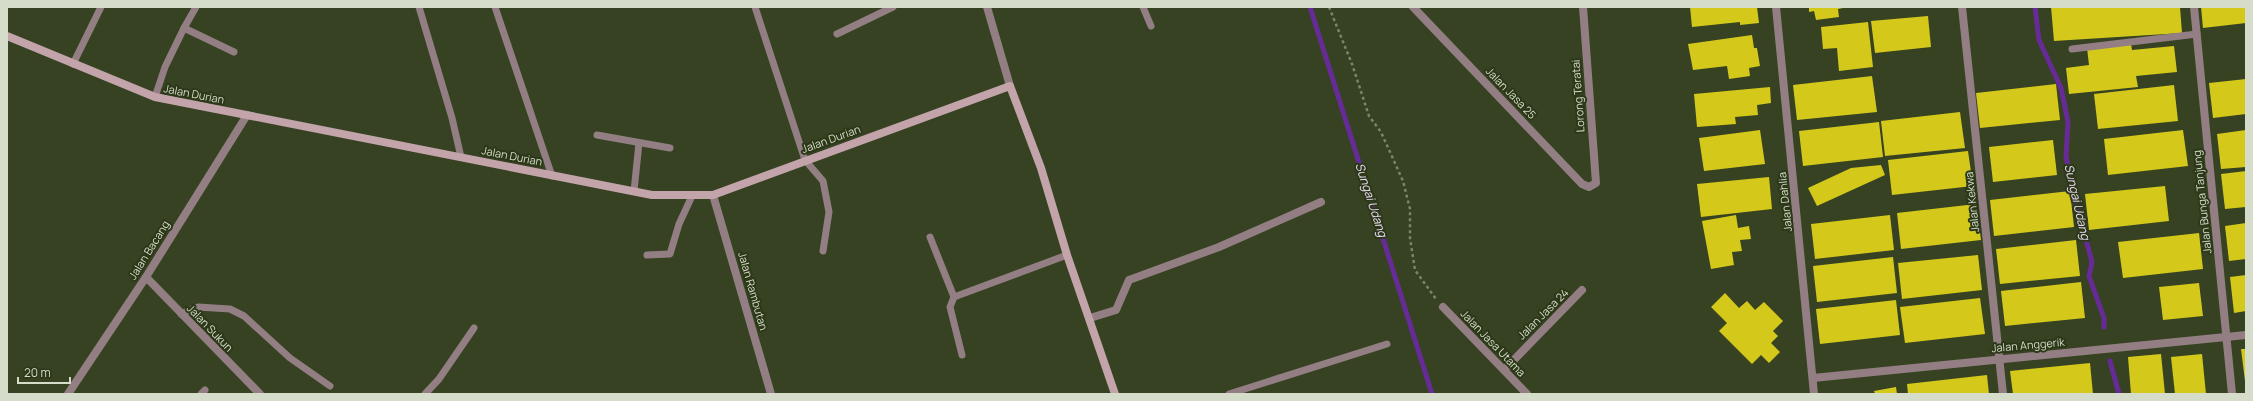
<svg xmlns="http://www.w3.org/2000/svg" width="2253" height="401" viewBox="0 0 2253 401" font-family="Manrope,sans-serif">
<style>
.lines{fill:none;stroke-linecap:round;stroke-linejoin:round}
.stream{stroke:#672b98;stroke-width:5}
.building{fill:#d4c91b}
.path{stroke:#7a856a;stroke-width:2.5;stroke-dasharray:3 3;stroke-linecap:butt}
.lane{stroke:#937f83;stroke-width:7}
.street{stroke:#937f83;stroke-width:8}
.secondary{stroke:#c2a4aa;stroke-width:8}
.labels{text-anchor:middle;stroke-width:4;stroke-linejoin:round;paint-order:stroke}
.street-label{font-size:11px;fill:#d5ddca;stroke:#2c3818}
.water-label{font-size:12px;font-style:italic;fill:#eaddf9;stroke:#2c3818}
</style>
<rect width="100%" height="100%" fill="#364222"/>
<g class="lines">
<g class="stream">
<polyline points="1310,7 1432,394"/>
<polyline points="2035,7 2039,40 2061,88 2068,122 2066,156 2072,187 2092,262 2089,276 2104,318 2104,327"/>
<polyline points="2110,361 2119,394"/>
</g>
</g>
<g class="building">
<polygon points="1690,7 1757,7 1759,23 1740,25 1740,22 1692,27"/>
<polygon points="1809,7 1843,7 1843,8 1838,9 1839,17 1816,20 1814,11 1809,12"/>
<polygon points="2051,7 2180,7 2182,33 2054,41"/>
<polygon points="2201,7 2246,7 2246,23 2203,28"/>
<polygon points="1928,16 1931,47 1875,53 1871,21"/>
<polygon points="1868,22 1873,67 1839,71 1837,48 1823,49 1821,27"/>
<polygon points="1752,35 1754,48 1757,48 1760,66 1749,68 1750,76 1729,79 1727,66 1693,70 1688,44"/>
<polygon points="2131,44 2132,50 2174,46 2177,72 2136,76 2138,87 2069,94 2066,68 2089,65 2087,48"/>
<polygon points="1872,76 1877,112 1797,120 1793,85"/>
<polygon points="2246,79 2246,114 2213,118 2209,83"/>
<polygon points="2056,84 2060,120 1980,128 1976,93"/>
<polygon points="2174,85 2178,121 2098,129 2094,94"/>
<polygon points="1770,87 1771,103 1757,105 1758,115 1735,117 1736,124 1697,127 1694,94"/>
<polygon points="1960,112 1965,148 1885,156 1881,121"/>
<polygon points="1879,122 1883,157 1803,166 1799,131"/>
<polygon points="1760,130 1765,164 1704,171 1699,138"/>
<polygon points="2183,130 2188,166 2108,175 2104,139"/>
<polygon points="2246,130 2246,167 2221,169 2217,134"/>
<polygon points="2053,140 2057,175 1993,182 1989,147"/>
<polygon points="1968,151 1973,186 1892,195 1888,160"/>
<polygon points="1881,165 1885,175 1817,206 1808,188 1851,168"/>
<polygon points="2246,171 2246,207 2225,209 2221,174"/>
<polygon points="1769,177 1772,209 1701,217 1697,184"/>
<polygon points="2165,186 2169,221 2089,230 2085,194"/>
<polygon points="2070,191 2074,227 1994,236 1990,200"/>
<polygon points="1976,204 1981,240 1901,249 1897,213"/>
<polygon points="1736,215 1738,228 1749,226 1751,239 1740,240 1742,251 1732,252 1734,265 1711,269 1702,221"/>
<polygon points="1890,215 1894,250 1815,259 1811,224"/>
<polygon points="2246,223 2246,259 2229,261 2225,226"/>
<polygon points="2199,233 2203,269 2123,278 2118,242"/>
<polygon points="2076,240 2080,276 2000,284 1996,249"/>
<polygon points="1978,255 1982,290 1902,299 1898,263"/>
<polygon points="1893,257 1897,293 1817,302 1813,266"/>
<polygon points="2246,275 2246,311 2234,313 2230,277"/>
<polygon points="2081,282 2085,318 2005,326 2001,291"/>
<polygon points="2199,283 2203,316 2163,320 2159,287"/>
<polygon points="1725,293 1739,308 1747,301 1755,310 1764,302 1783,321 1773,331 1778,336 1771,343 1780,352 1769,363 1761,355 1752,364 1719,331 1727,323 1711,307"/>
<polygon points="1980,298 1985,334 1905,343 1900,307"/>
<polygon points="1896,300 1900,335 1820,344 1816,309"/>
<polygon points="2241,349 2246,349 2246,381 2245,381"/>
<polygon points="2161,354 2165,394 2131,394 2128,357"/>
<polygon points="2202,354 2206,394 2175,394 2171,357"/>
<polygon points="2090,363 2093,394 2013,394 2010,371"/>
<polygon points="1987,375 1989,394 1908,394 1907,384"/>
<polygon points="1896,387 1897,394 1875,394 1874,391"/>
</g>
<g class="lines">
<polyline class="path" points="1329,7 1352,64 1369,116 1381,132 1403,181 1410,209 1410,238 1415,270 1436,299"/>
<g class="lane">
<polyline points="419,7 452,118 461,157"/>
<polyline points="495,7 552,176"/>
<polyline points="755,7 805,160 823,181 829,212 823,251"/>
<polyline points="1143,7 1151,26"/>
<polyline points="184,28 196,7"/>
<polyline points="837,34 893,7"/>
<polyline points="2072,49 2197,34"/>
<polyline points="73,64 101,7"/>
<polyline points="155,97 165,67 184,28 234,52"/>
<polyline points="597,135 670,148"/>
<polyline points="634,191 639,143"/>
<polyline points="930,237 954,297"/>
<polyline points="647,255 670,254 679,224 692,196"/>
<polyline points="181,314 198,307 230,309 244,316 290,358 330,386"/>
<polyline points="962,355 950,307 954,297 1067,255"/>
<polyline points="201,394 205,390"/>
<polyline points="425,394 439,379 474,328"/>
<polyline points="1229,394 1387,344"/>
</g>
<g class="street">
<polyline points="987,7 1010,86"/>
<polyline points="1413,7 1582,184 1589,187 1596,183 1583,7"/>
<polyline points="1776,7 1814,394"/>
<polyline points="1962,7 2003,394"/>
<polyline points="2194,7 2232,394"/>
<polyline points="713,195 771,394"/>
<polyline points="146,277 260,394"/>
<polyline points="1443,307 1527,394"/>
<polyline points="1090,318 1116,310 1129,280 1219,247 1321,202"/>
<polyline points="1504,370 1582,290"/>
<polyline points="1813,378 2246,335"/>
<polyline points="68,394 146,277 247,115"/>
</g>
<polyline class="secondary" points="7,36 155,97 652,195 713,195 1010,86 1041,168 1067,255 1115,394"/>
</g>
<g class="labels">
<g class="street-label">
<text transform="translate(1511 93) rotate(46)" y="4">Jalan Jasa 25</text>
<text transform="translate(194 94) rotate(11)" y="4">Jalan Durian</text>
<text transform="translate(1578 96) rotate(-94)" y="4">Lorong Teratai</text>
<text transform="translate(831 139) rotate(-20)" y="4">Jalan Durian</text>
<text transform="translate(512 156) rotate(11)" y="4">Jalan Durian</text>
<text transform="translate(1785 202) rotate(-96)" y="4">Jalan Dahlia</text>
<text transform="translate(1972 202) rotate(-96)" y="4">Jalan Kekwa</text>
<text transform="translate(2202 202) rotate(-96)" y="4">Jalan Bunga Tanjung</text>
<text transform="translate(149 250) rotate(-58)" y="4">Jalan Bacang</text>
<text transform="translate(753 291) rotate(74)" y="4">Jalan Rambutan</text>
<text transform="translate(1543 314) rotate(-45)" y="4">Jalan Jasa 24</text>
<text transform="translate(210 328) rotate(46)" y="4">Jalan Sukun</text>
<text transform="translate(1493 343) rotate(46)" y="4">Jalan Jasa Utama</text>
<text transform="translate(2028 345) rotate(-5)" y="4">Jalan Anggerik</text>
</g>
<g class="water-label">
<text transform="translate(1371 200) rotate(72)" y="4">Sungai Udang</text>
<text transform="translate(2077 202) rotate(77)" y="4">Sungai Udang</text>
</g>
</g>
<rect width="2253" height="401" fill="none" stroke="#d5ddca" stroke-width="16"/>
<path d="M18 377v6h52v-6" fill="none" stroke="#d5ddca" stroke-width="2"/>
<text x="24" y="377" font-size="12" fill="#d5ddca" stroke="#2c3818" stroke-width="3" paint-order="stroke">20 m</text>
</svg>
